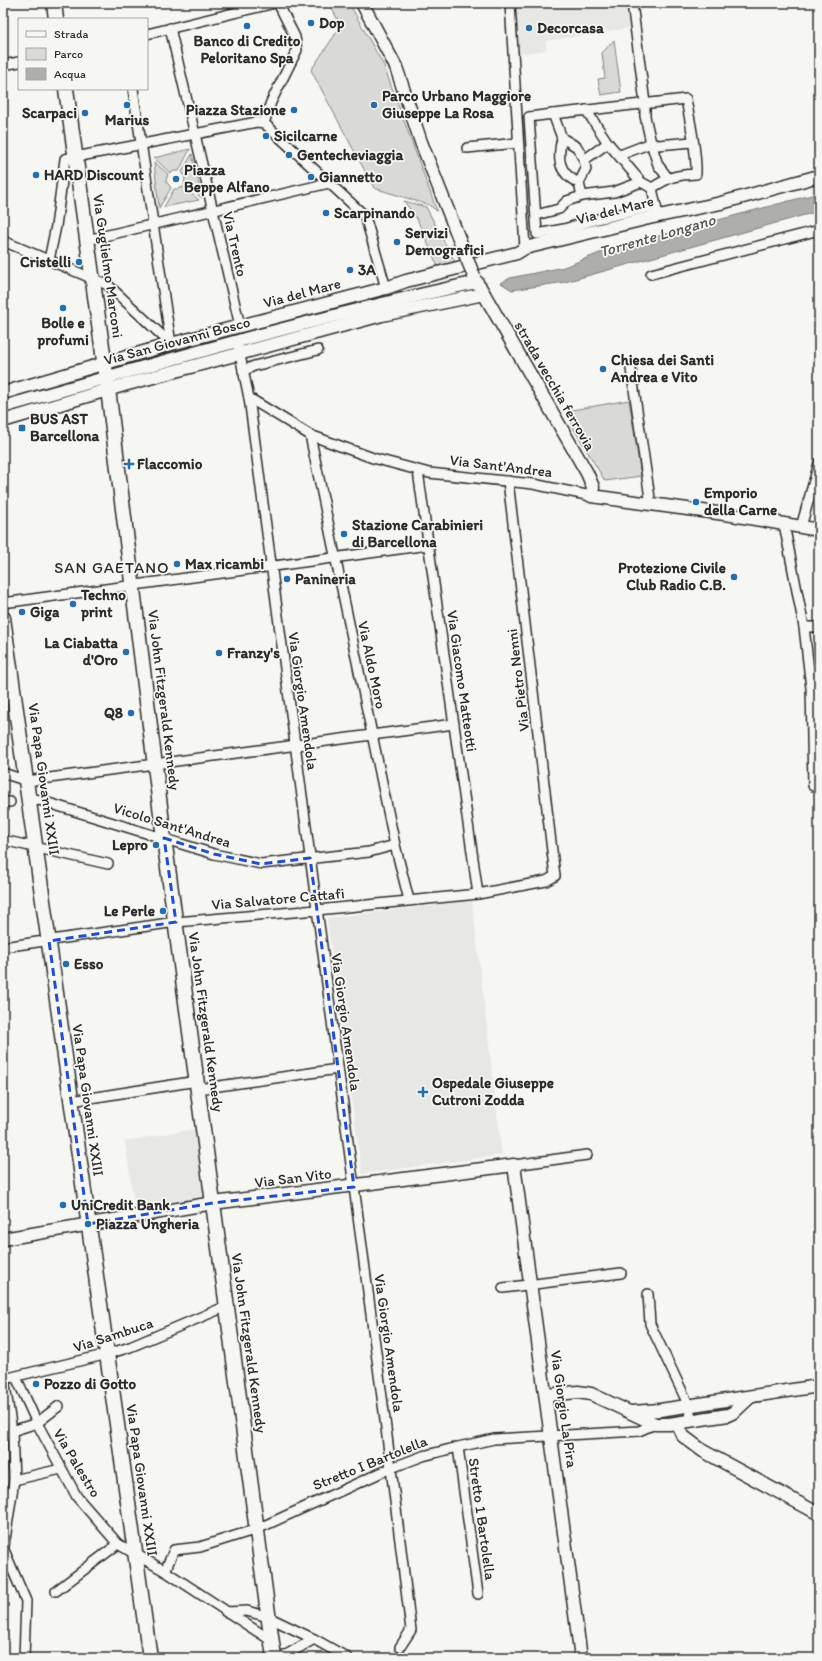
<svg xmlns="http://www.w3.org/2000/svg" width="822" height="1661" viewBox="0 0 822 1661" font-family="Itim,sans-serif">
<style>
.built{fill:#e7e7e3}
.green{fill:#d9d9d5;stroke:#828280}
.water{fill:#aeaeab;stroke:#7a7a78}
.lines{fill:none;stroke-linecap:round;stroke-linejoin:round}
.street-casing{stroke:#2b2b2b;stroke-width:12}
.secondary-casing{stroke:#2b2b2b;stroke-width:15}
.primary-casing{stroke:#2b2b2b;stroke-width:17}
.street{stroke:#f6f6f2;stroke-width:9}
.secondary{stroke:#f6f6f2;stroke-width:12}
.primary{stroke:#f6f6f2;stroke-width:14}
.secondary-bridge-casing{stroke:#2b2b2b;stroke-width:15;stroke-linecap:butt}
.secondary-bridge{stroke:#f6f6f2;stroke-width:12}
.marked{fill:none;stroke:#1d4ed8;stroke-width:3;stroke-dasharray:8 5;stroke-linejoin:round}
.poi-dot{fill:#1f6fb2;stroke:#f6f6f2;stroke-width:1.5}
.labels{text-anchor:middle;stroke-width:3.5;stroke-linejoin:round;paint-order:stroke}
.poi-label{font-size:15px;font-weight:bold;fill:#2b2b2b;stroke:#f6f6f2;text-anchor:start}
.street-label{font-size:15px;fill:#2b2b2b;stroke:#f6f6f2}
.water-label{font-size:16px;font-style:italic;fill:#525251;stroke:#f6f6f2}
.neighbourhood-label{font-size:16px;letter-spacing:1px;fill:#2b2b2b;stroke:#f6f6f2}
</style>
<rect width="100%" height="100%" fill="#f6f6f2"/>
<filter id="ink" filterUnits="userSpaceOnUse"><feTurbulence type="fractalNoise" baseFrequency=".025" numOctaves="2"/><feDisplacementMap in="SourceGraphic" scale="8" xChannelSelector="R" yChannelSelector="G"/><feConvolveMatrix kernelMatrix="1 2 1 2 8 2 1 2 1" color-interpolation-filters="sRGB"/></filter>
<g filter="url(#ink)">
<g class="built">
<polygon points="516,3 540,3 541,6 557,3 625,3 629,28 546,41 546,50 519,54"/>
<polygon points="472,901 502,1155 362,1174 327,918"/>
<polygon points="195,1129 203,1196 135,1209 125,1141"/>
</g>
<g class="green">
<polygon points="329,3 349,3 384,66 437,211 429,205 374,188 311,70 341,26"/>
<polygon points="614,40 621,92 601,95 598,79 605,78 602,53"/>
<polygon points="190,149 179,171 174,171 170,173 154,158"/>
<polygon points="192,154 202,198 184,185 185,177 182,172"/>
<polygon points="154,162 168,174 166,181 171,188 159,208"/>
<polygon points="183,187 199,200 164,207 174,189 178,189"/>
<polygon points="404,201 426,207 455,262 438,267 417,219"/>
<polygon points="629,400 641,476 605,481 572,426 572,410"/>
</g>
<polygon class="water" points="819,193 819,211 565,282 512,290 501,283 510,278 564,267 610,249"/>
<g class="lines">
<g class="street-casing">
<g id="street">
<polyline points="510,3 525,248"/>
<polyline points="632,3 645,103 645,116 651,143 658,165 668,178"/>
<polyline points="170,28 240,326"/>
<polyline points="147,34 275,3"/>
<polyline points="3,65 19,62"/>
<polyline points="133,89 171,344"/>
<polyline points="586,110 608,143 641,182 652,188 657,211"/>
<polyline points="553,114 529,117 537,234 564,229 601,218 656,206"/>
<polyline points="264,123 271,102 297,50 295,37 278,3"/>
<path d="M562,138C557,159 558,173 579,183"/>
<polyline points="467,148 518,143"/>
<polyline points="620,155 651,143 658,145 692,142"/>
<polyline points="584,160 608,143"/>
<path d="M641,182L614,192L582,196L579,183L586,169L584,160L577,147L562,138L553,114L686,99C690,122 697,151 696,174C675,175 669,177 652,188"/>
<polyline points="536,215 559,209 567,201 582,196"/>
<polyline points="87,240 329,183"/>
<polyline points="3,241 108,285 171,344"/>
<polyline points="49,260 56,226 65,159 257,122 264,123 364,215 367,223 386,288"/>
<polyline points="651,274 819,230"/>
<polyline points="237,341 249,398 384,1412 411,1630 400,1647"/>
<polyline points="631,369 651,505"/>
<polyline points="243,371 254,366 318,350"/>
<polyline points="249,398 310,435 373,458 429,473 533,484 591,496"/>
<polyline points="310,435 395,845 409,900"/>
<polyline points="418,471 478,894"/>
<polyline points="784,524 804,627 811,688 813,786"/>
<polyline points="801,527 819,463"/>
<polyline points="3,603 428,545"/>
<polyline points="804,627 819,627"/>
<polyline points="3,773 27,781 454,724"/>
<polyline points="29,797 214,854 261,864 369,852 395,845"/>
<polyline points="3,802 10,802"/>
<polyline points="3,840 108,864"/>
<polyline points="3,947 176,922 317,910 478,894 546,881 555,876 508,481"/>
<polyline points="198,1089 338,1069"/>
<polyline points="71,1101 197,1081"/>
<polyline points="514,1165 587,1155"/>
<polyline points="503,1288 621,1273"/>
<polyline points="648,1294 650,1324 689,1406 691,1420"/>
<polyline points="3,1372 12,1431 14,1480 3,1553"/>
<polyline points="16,1377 37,1423 77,1497 118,1544 165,1571 272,1641"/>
<polyline points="4,1379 108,1354 130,1347 227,1306"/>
<polyline points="12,1431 37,1423 59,1406"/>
<polyline points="458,1447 478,1594"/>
<polyline points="14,1480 61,1469"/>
<polyline points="4,1550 26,1601 24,1658"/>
<polyline points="165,1571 174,1550 200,1547 257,1529 391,1468 423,1456 458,1447 494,1439 639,1431 655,1424"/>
<polyline points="56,1591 118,1544"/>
<polyline points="226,1612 247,1611 268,1617 314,1639 348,1658"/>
<polyline points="281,1658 314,1639"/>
</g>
</g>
<g class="secondary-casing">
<g id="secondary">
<polyline points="362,3 396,67 421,142 467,259"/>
<polyline points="480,287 587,473 593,487 591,496 732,515 819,530"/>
<polyline points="3,393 171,344 386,288 406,281 517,253 525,248 649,218 721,203 819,176"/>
<path d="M3,407C160,362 317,317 477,282"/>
<polyline points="3,421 124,385 382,315 484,294"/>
<polyline points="3,1239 213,1203 514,1165 581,1658"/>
<polyline points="546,1395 578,1392 591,1394 655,1424 669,1424 728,1415 734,1412 750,1397"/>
<polyline points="632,1412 660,1410 819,1386"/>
<polyline points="677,1423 683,1436 703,1451 819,1514"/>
</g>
</g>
<g class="primary-casing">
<g id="primary">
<polyline points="54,3 56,19"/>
<polyline points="66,89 108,389 164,838 274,1658"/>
<path d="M3,618C53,965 100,1312 150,1658"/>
</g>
</g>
<use href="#street" class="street"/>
<use href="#secondary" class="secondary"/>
<use href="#primary" class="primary"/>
<g class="secondary-bridge-casing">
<polyline id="secondary-bridge" points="467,259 474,276"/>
</g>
<use href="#secondary-bridge" class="secondary-bridge"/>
</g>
</g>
<path class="marked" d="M164,838L214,854L261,864L310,858L354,1187L213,1203L88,1224L49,941L176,922Z"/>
<g class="poi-dot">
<circle cx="311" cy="23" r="4"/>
<circle cx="247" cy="26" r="4"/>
<circle cx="529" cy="28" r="4"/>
<circle cx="127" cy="105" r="4"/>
<circle cx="374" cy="105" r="4"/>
<circle cx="294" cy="110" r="4"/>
<circle cx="85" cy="113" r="4"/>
<circle cx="266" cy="136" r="4"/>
<circle cx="289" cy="155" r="4"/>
<circle cx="36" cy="175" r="4"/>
<circle cx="311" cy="177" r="4"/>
<circle cx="176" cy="179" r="4"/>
<circle cx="326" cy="213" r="4"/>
<circle cx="397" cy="242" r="4"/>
<circle cx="79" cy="262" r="4"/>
<circle cx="350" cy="270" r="4"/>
<circle cx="63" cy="308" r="4"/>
<circle cx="603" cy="369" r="4"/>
<rect x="18" y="424" width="8" height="8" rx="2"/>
<path d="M127 458h4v4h4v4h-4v4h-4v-4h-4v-4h4z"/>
<circle cx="696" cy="502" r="4"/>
<circle cx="344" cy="534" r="4"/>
<circle cx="177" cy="564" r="4"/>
<circle cx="734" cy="577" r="4"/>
<circle cx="287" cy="579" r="4"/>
<circle cx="73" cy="604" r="4"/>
<circle cx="22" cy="612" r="4"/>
<circle cx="126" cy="652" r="4"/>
<circle cx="219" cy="653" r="4"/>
<circle cx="131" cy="713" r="4"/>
<circle cx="156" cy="845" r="4"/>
<circle cx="163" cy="911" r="4"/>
<circle cx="66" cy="964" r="4"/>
<path d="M421 1086h4v4h4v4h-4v4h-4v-4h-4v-4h4z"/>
<circle cx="63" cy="1205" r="4"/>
<circle cx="88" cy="1224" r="4"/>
<circle cx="36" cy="1384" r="4"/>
</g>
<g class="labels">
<g class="poi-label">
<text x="319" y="28">Dop</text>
<text x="537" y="33">Decorcasa</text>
<text x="247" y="46" text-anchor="middle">Banco di Credito<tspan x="247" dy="17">Peloritano Spa</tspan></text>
<text x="382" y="101">Parco Urbano Maggiore<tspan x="382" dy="17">Giuseppe La Rosa</tspan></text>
<text x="286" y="115" text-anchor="end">Piazza Stazione</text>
<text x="77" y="118" text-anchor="end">Scarpaci</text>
<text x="127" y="125" text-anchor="middle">Marius</text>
<text x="274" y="141">Sicilcarne</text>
<text x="297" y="160">Gentecheviaggia</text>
<text x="184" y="175">Piazza<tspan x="184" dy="17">Beppe Alfano</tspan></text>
<text x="44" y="180">HARD Discount</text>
<text x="319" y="182">Giannetto</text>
<text x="334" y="218">Scarpinando</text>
<text x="405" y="238">Servizi<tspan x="405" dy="17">Demografici</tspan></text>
<text x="71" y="267" text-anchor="end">Cristelli</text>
<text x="358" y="275">3A</text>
<text x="63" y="328" text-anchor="middle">Bolle e<tspan x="63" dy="17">profumi</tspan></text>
<text x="611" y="365">Chiesa dei Santi<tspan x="611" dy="17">Andrea e Vito</tspan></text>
<text x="30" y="424">BUS AST<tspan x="30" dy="17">Barcellona</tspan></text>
<text x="137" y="469">Flaccomio</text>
<text x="704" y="498">Emporio<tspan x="704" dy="17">della Carne</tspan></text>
<text x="352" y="530">Stazione Carabinieri<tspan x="352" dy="17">di Barcellona</tspan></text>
<text x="185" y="569">Max ricambi</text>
<text x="726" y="573" text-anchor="end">Protezione Civile<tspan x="726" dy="17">Club Radio C.B.</tspan></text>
<text x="295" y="584">Panineria</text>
<text x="81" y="600">Techno<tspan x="81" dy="17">print</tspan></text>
<text x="30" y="617">Giga</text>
<text x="118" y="648" text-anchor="end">La Ciabatta<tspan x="118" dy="17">d'Oro</tspan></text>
<text x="227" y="658">Franzy's</text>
<text x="123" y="718" text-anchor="end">Q8</text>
<text x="148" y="850" text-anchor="end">Lepro</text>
<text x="155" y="916" text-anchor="end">Le Perle</text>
<text x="74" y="969">Esso</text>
<text x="432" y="1088">Ospedale Giuseppe<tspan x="432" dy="17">Cutroni Zodda</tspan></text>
<text x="71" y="1210">UniCredit Bank</text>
<text x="96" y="1229">Piazza Ungheria</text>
<text x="44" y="1389">Pozzo di Gotto</text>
</g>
<g class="street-label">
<text transform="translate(615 210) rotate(-14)" y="5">Via del Mare</text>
<text transform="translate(235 244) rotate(77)" y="5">Via Trento</text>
<text transform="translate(108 266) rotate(82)" y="5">Via Guglielmo Marconi</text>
<text transform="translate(302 293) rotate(-15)" y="5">Via del Mare</text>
<text transform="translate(177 341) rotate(-15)" y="5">Via San Giovanni Bosco</text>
<text transform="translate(555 386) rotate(60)" y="5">strada vecchia ferrovia</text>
<text transform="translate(501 466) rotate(7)" y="5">Via Sant'Andrea</text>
<text transform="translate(372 665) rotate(78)" y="5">Via Aldo Moro</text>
<text transform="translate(518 680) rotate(-97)" y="5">Via Pietro Nenni</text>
<text transform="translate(462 681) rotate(82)" y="5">Via Giacomo Matteotti</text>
<text transform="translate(164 700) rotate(83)" y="5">Via John Fitzgerald Kennedy</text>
<text transform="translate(303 701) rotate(82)" y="5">Via Giorgio Amendola</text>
<text transform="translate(44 779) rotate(82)" y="5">Via Papa Giovanni XXIII</text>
<text transform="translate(172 825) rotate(17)" y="5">Vicolo Sant'Andrea</text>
<text transform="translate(278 899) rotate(-5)" y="5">Via Salvatore Cattafi</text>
<text transform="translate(206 1022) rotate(82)" y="5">Via John Fitzgerald Kennedy</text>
<text transform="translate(346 1022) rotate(82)" y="5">Via Giorgio Amendola</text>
<text transform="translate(88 1100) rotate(82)" y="5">Via Papa Giovanni XXIII</text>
<text transform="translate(293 1178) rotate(-7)" y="5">Via San Vito</text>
<text transform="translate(113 1335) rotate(-18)" y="5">Via Sambuca</text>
<text transform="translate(249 1343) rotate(82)" y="5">Via John Fitzgerald Kennedy</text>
<text transform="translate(389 1343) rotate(82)" y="5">Via Giorgio Amendola</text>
<text transform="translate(564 1409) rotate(82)" y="5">Via Giorgio La Pira</text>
<text transform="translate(77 1463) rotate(59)" y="5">Via Palestro</text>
<text transform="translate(370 1463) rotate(-22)" y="5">Stretto I Bartolella</text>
<text transform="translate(142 1480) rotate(82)" y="5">Via Papa Giovanni XXIII</text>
<text transform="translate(482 1519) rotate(82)" y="5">Stretto 1 Bartolella</text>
</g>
<g class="water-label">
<text transform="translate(657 235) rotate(-16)" y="6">Torrente Longano</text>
</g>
<g class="neighbourhood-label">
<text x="112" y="573">SAN GAETANO</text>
</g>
</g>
<rect width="822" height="1661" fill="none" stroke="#f6f6f2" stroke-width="16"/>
<rect x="8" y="8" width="806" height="1645" fill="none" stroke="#2b2b2b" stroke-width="1.5" filter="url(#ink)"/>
<rect x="18" y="18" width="130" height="72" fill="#f6f6f2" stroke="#a5a5a2"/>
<rect x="26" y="31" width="20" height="6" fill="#f6f6f2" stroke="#a5a5a2"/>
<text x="54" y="38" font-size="12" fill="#2b2b2b">Strada</text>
<rect x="26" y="48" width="20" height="12" fill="#d9d9d5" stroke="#a5a5a2"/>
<text x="54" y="58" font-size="12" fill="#2b2b2b">Parco</text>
<rect x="26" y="68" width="20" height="12" fill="#aeaeab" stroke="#a5a5a2"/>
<text x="54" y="78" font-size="12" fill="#2b2b2b">Acqua</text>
</svg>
